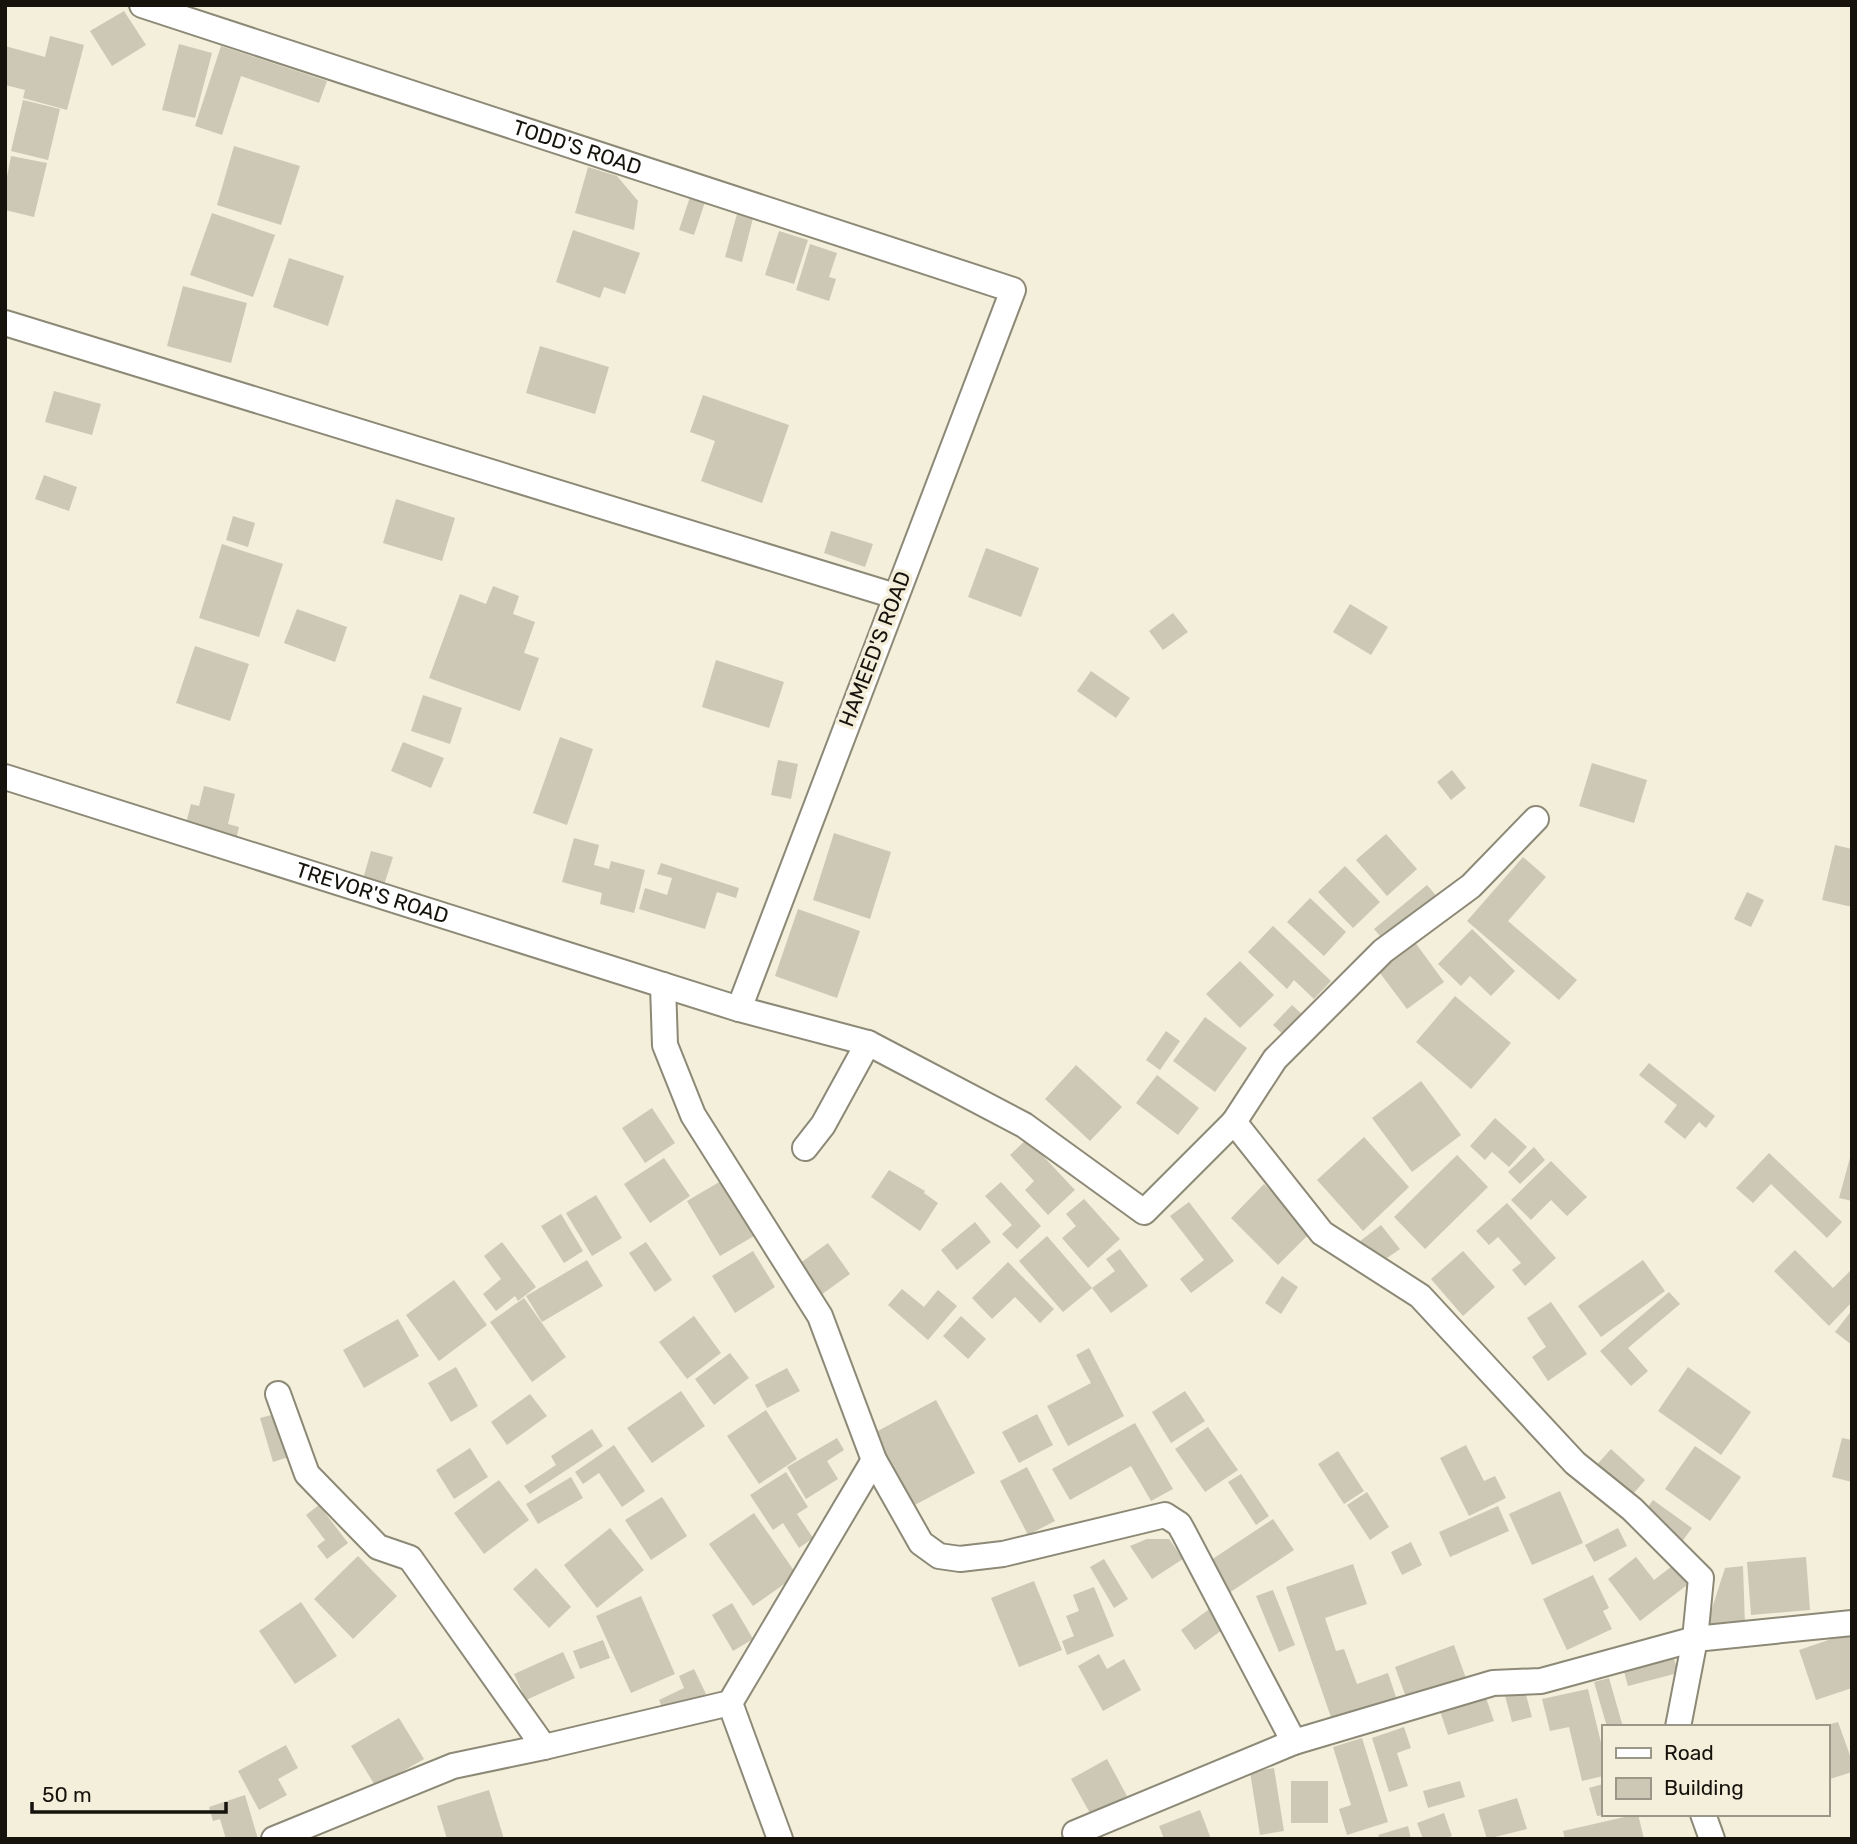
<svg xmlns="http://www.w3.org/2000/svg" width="1857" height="1844" viewBox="0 0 1857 1844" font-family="Rubik,sans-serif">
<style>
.building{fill:#ccc8b5}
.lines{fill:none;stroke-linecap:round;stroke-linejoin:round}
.minor-casing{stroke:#8d8977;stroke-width:28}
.minor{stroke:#fff;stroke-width:24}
.labels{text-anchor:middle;stroke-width:7;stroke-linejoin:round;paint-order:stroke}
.street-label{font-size:21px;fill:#15130c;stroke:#f3efdb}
</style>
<rect width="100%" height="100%" fill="#f3efdb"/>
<g class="building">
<polygon points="124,11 146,45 112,66 90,31"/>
<polygon points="50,36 84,45 67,110 23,98 25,90 5,85 5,46 45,57"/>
<polygon points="179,44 212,53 195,118 162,110"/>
<polygon points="221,46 327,81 319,103 241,76 222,135 195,126"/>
<polygon points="23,100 60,109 48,160 11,151"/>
<polygon points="234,146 300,166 281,225 217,205"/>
<polygon points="11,156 47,163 34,217 5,210 5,187"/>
<polygon points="588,167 617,176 638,201 634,230 575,213"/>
<polygon points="690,197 705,202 694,235 679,230"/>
<polygon points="212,213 275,235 253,297 190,275"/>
<polygon points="737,214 753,218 742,262 725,257"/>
<polygon points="573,230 640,253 625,294 604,287 600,298 556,282"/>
<polygon points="779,231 808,240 794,284 765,275"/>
<polygon points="810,244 837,253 829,277 836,279 829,301 796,290"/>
<polygon points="289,258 344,276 328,326 273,307"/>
<polygon points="183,286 247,303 231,363 167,346"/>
<polygon points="540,346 609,367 595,414 526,393"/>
<polygon points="54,391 101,404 92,435 45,422"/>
<polygon points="703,395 789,425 762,503 701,481 715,441 690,432"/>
<polygon points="44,475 77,487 69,511 35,499"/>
<polygon points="396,499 455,518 442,561 383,543"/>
<polygon points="233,516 255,523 248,547 226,540"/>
<polygon points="831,531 873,544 865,567 824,553"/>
<polygon points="222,544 283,564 259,637 199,618"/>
<polygon points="986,548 1039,568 1021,617 968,597"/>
<polygon points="493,586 519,596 513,614 535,622 524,653 539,658 520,711 429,678 460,594 486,604"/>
<polygon points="1350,604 1388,627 1371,655 1333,632"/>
<polygon points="297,609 347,627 335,662 284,643"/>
<polygon points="1173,613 1188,632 1163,650 1149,631"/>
<polygon points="195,646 249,664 230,721 176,703"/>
<polygon points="716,660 784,682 769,728 702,707"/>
<polygon points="1091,671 1130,698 1116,718 1077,691"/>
<polygon points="423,695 462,708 450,744 411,731"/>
<polygon points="560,737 593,749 567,825 533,813"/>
<polygon points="403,742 444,758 431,788 391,771"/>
<polygon points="778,760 798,764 791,799 771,795"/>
<polygon points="1592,763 1647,780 1634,823 1579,806"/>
<polygon points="1452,770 1466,788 1451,800 1437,782"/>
<polygon points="204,786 235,794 228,824 239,827 236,840 185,827 191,804 199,806"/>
<polygon points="834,833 891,852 870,919 813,900"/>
<polygon points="1386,834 1417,869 1387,896 1356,860"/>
<polygon points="574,838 599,845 594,865 609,869 611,861 645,870 634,913 600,904 602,893 562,882"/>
<polygon points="1835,845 1852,849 1852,907 1822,900"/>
<polygon points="371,851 393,857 384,885 363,879"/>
<polygon points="1523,857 1546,877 1508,921 1577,980 1559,1000 1467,921"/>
<polygon points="661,863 739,888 736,898 717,892 705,929 639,909 645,888 667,895 672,878 657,874"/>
<polygon points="1345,866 1380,902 1353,928 1318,892"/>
<polygon points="1427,885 1439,899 1386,943 1374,929"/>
<polygon points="1747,892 1764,900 1751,927 1734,919"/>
<polygon points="1310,898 1346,932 1324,956 1287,922"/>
<polygon points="798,909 860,931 837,998 775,976"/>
<polygon points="1273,926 1331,981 1314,999 1294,980 1287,989 1248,952"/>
<polygon points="1472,929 1515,971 1491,996 1470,976 1461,986 1438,964"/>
<polygon points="1414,941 1444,982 1407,1009 1377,969"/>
<polygon points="1240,961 1274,995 1240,1028 1206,994"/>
<polygon points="1455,996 1511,1043 1471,1089 1416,1042"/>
<polygon points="1292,1005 1305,1017 1286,1037 1273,1025"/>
<polygon points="1205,1017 1247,1048 1215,1092 1173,1061"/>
<polygon points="1166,1031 1180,1041 1160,1070 1146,1060"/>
<polygon points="1649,1063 1715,1116 1706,1128 1699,1122 1685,1139 1664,1122 1677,1105 1639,1075"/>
<polygon points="1076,1065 1122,1107 1090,1141 1045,1099"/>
<polygon points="1157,1075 1199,1108 1178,1135 1136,1103"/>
<polygon points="1421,1081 1461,1135 1412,1172 1372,1118"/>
<polygon points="652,1108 675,1143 645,1163 622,1128"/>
<polygon points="1495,1118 1527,1147 1509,1167 1492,1152 1485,1160 1470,1146"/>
<polygon points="1364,1137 1409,1187 1363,1231 1317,1180"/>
<polygon points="1027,1139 1075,1190 1048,1215 1025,1190 1034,1181 1010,1155"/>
<polygon points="1534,1147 1545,1160 1520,1184 1508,1172"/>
<polygon points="1769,1153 1842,1222 1827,1238 1771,1184 1753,1203 1736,1188"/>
<polygon points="1851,1154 1852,1154 1852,1201 1839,1198"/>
<polygon points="1457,1155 1488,1187 1425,1249 1394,1217"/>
<polygon points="664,1158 690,1196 650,1223 624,1184"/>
<polygon points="1551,1161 1587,1197 1567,1216 1551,1200 1531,1220 1511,1200"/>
<polygon points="889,1170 925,1191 924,1193 938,1203 920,1231 871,1197"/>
<polygon points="721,1181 754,1236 720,1256 687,1201"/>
<polygon points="1001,1182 1041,1226 1017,1249 1002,1234 1012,1225 985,1196"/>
<polygon points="1264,1184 1312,1231 1278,1265 1231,1218"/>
<polygon points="596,1195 622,1238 592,1256 566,1213"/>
<polygon points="1084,1199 1120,1239 1088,1268 1062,1238 1076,1226 1066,1214"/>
<polygon points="1189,1202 1234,1261 1191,1293 1180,1279 1204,1260 1170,1216"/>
<polygon points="1507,1203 1556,1258 1525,1286 1512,1270 1521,1263 1498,1237 1489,1245 1476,1231"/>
<polygon points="561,1214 583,1251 564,1263 541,1226"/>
<polygon points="975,1222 991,1242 957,1270 941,1250"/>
<polygon points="1381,1225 1400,1249 1387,1258 1359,1242"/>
<polygon points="1047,1236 1092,1288 1063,1312 1019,1261"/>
<polygon points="502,1242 536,1287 518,1301 515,1296 496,1311 483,1294 501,1279 484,1256"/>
<polygon points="646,1242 672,1280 655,1292 629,1253"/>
<polygon points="828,1243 850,1274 814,1300 792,1269"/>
<polygon points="1120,1249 1148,1286 1111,1313 1092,1288 1115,1271 1106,1259"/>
<polygon points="1795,1250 1833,1288 1852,1269 1852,1302 1829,1326 1774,1271"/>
<polygon points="753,1251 775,1287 735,1313 712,1276"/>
<polygon points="1463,1251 1495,1287 1463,1316 1431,1279"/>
<polygon points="587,1260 603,1286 542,1322 526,1296"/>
<polygon points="1643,1260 1665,1291 1601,1337 1578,1306"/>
<polygon points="1008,1262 1054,1309 1040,1323 1015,1297 992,1319 972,1298"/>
<polygon points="1282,1276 1298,1287 1281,1314 1265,1303"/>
<polygon points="454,1280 487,1325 439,1361 406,1315"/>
<polygon points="902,1289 924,1307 938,1290 957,1306 928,1340 888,1305"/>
<polygon points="1669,1292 1680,1304 1628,1348 1648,1371 1631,1386 1600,1351"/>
<polygon points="524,1298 566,1357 532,1382 490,1322"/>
<polygon points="1551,1302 1587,1354 1548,1381 1532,1357 1546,1347 1527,1318"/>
<polygon points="1852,1310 1852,1345 1835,1332"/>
<polygon points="694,1316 721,1353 687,1379 659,1342"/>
<polygon points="961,1316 986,1339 968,1359 943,1336"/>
<polygon points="398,1319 419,1356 364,1388 343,1350"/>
<polygon points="1089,1348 1124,1416 1068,1446 1047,1406 1091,1383 1076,1355"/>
<polygon points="730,1353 749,1378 714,1405 695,1379"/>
<polygon points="456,1367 478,1406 451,1422 428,1383"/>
<polygon points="1688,1367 1751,1412 1721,1455 1658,1411"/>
<polygon points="787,1368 800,1391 767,1408 755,1385"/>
<polygon points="681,1391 705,1426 652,1463 627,1428"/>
<polygon points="1185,1391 1205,1421 1171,1443 1152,1412"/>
<polygon points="530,1394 547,1416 507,1445 491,1422"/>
<polygon points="936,1400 975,1473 911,1507 872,1434"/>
<polygon points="766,1410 797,1459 759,1484 727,1436"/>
<polygon points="279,1413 292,1456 273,1462 260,1418"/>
<polygon points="1037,1414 1053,1445 1019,1463 1002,1432"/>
<polygon points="1135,1423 1173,1489 1151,1501 1131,1466 1070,1500 1052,1469"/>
<polygon points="1208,1427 1238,1470 1205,1492 1175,1449"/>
<polygon points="592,1429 603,1446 530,1494 524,1486 556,1465 551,1456"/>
<polygon points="837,1438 844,1450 827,1461 838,1479 806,1499 787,1467"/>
<polygon points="1842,1438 1852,1440 1852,1482 1832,1477"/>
<polygon points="614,1445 645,1491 622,1507 599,1473 583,1484 575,1472"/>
<polygon points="1466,1445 1484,1481 1495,1476 1506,1498 1469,1516 1440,1458"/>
<polygon points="1695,1446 1741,1477 1710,1521 1665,1489"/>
<polygon points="470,1448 488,1477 454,1499 436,1470"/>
<polygon points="1611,1449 1645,1480 1628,1500 1593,1469"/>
<polygon points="1338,1451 1364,1491 1344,1504 1318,1464"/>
<polygon points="1027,1467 1055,1521 1028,1535 1000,1481"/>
<polygon points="786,1472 808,1507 797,1514 813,1538 799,1548 783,1523 773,1530 750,1495"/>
<polygon points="1241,1474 1269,1516 1256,1525 1228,1482"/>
<polygon points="571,1477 583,1498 538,1524 526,1504"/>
<polygon points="499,1480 529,1520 484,1554 454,1513"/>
<polygon points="1560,1491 1583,1543 1532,1565 1509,1514"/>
<polygon points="1367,1492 1389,1527 1370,1540 1347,1505"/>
<polygon points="662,1497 687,1536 651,1560 625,1520"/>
<polygon points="1653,1500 1692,1528 1681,1543 1642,1515"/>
<polygon points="319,1505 348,1543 327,1559 317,1546 325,1540 306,1515"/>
<polygon points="1498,1506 1509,1531 1450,1557 1439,1532"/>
<polygon points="754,1513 797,1575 753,1606 709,1544"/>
<polygon points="1273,1519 1294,1550 1226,1595 1205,1564"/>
<polygon points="610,1528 644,1570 597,1608 564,1565"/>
<polygon points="1618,1528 1627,1546 1594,1562 1585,1545"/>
<polygon points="1147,1539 1169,1539 1183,1559 1152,1579 1130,1546"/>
<polygon points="1411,1542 1422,1565 1402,1575 1391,1552"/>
<polygon points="358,1556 397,1596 353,1639 314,1599"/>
<polygon points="1636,1557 1654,1580 1676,1563 1691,1582 1640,1621 1608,1579"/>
<polygon points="1806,1557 1810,1610 1751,1615 1747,1562"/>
<polygon points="1104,1559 1128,1599 1114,1608 1090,1567"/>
<polygon points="1353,1564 1367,1604 1325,1618 1336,1651 1344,1649 1357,1684 1388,1673 1398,1703 1334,1726 1286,1587"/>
<polygon points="1743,1566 1745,1626 1706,1627 1725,1568"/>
<polygon points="536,1568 571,1607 549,1628 513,1589"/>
<polygon points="1593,1575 1609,1608 1603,1611 1612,1629 1567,1650 1543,1599"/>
<polygon points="1034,1581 1062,1650 1019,1667 991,1598"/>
<polygon points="1094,1587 1114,1636 1067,1655 1062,1641 1074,1636 1066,1616 1079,1611 1073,1595"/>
<polygon points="1273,1590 1295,1645 1279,1652 1256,1596"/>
<polygon points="641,1596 675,1674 631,1693 596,1616"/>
<polygon points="301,1602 337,1656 295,1684 259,1631"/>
<polygon points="732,1603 753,1639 733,1651 712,1615"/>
<polygon points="1212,1607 1226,1627 1195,1650 1181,1630"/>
<polygon points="1852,1632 1852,1688 1816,1700 1799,1650"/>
<polygon points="603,1640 610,1658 580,1669 573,1651"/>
<polygon points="1454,1645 1467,1681 1408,1703 1395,1667"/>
<polygon points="563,1652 575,1678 526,1700 514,1674"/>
<polygon points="1099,1654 1107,1669 1124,1659 1141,1690 1103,1711 1078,1666"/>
<polygon points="1673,1655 1678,1673 1628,1686 1623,1668"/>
<polygon points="694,1669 706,1694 665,1714 659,1700 684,1688 679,1676"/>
<polygon points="1609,1678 1623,1727 1607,1727 1594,1682"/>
<polygon points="1588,1689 1603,1751 1603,1776 1582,1781 1569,1727 1550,1731 1542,1699"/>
<polygon points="1525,1691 1532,1717 1512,1722 1505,1696"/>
<polygon points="1486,1698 1494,1721 1448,1735 1440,1711"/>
<polygon points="399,1718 424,1759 376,1787 351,1746"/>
<polygon points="1838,1722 1852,1761 1852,1772 1827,1780 1827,1747 1830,1746 1827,1725"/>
<polygon points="1404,1727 1411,1748 1397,1753 1408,1786 1389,1792 1372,1738"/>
<polygon points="1362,1738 1388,1822 1347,1835 1339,1809 1351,1805 1333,1747"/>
<polygon points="286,1745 298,1768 278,1779 287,1795 259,1810 238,1771"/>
<polygon points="1107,1759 1127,1796 1091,1815 1071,1779"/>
<polygon points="1274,1768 1284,1831 1260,1835 1250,1772"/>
<rect x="1291" y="1781" width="37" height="42"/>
<polygon points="1460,1781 1465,1797 1428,1808 1423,1791"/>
<polygon points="1603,1784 1603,1815 1597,1816 1589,1788"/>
<polygon points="489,1790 504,1839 447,1839 437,1806"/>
<polygon points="245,1795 258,1839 226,1839 220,1819 213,1821 209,1807"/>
<polygon points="1517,1798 1527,1829 1487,1839 1478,1810"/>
<polygon points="1200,1810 1211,1839 1164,1839 1159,1826"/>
<polygon points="1444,1813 1452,1836 1444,1839 1423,1839 1417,1823"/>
<polygon points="1638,1814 1644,1839 1565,1839 1563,1831"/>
<polygon points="1408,1826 1411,1839 1380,1839 1378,1835"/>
</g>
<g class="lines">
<g class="minor-casing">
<g id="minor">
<path id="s1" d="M142,5L1013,290L739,1009"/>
<polyline points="5,323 895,596"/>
<path id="s2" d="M5,777L739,1009L868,1043L1024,1125L1144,1212L1234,1122L1322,1233L1420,1296L1575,1463L1632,1509L1701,1578L1695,1639L1678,1727"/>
<polyline points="663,985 665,1045 693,1115 820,1316 874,1460 921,1543 939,1556 960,1559 1003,1554 1165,1515 1179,1524 1184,1533 1294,1742"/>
<polyline points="1234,1122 1275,1059 1383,951 1471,886 1536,819"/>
<polyline points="805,1148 823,1125 868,1043"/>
<polyline points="278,1394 307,1474 378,1547 410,1558 544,1747 730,1703 874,1460"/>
<polyline points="730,1703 780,1839"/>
<polyline points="1703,1814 1712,1839"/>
<polyline points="1075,1833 1294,1742 1493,1683 1541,1681 1695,1639 1852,1623"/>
<polyline points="274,1839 453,1766 544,1747"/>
</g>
</g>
<use href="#minor" class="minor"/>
</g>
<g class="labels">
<g class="street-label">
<text dy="7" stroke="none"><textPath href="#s1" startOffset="458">TODD'S ROAD</textPath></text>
<text transform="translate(875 649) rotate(-69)" y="7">HAMEED'S ROAD</text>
<text dy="7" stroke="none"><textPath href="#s2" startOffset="385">TREVOR'S ROAD</textPath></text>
</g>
</g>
<rect width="1857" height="1844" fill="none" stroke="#15130c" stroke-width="14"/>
<rect x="1602" y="1725" width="228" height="91" fill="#f3efdb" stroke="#9a9788" stroke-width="2"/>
<rect x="1616" y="1748" width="35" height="10" fill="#ffffff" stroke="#9a9788" stroke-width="2"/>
<text x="1664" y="1760" font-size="21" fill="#15130c">Road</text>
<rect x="1616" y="1778" width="35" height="21" fill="#ccc8b5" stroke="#9a9788" stroke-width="2"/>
<text x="1664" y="1795" font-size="21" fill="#15130c">Building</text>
<path d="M32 1802v10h194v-10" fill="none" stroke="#15130c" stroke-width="3.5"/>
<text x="42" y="1802" font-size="21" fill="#15130c" stroke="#f3efdb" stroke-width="5" paint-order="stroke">50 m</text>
</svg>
